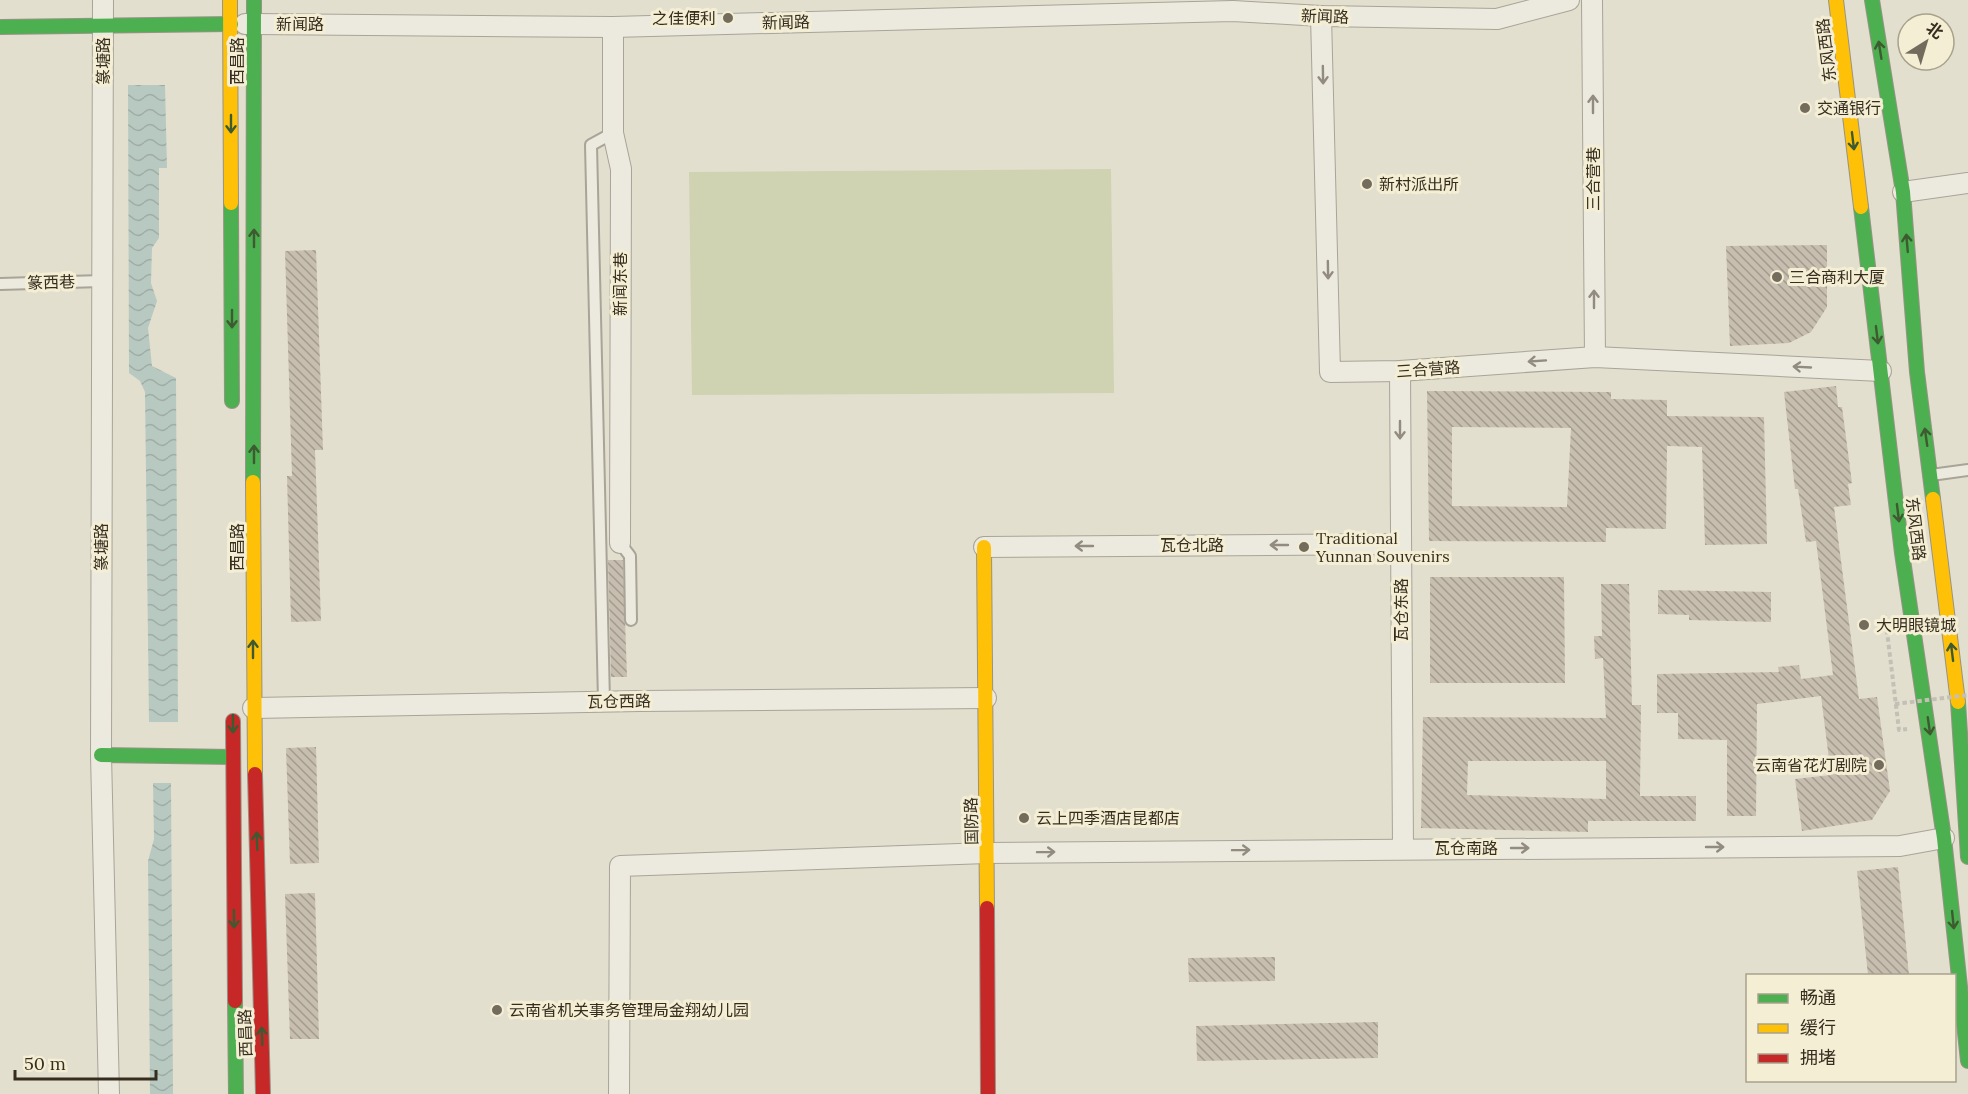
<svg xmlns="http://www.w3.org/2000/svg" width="1968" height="1094" viewBox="0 0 1968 1094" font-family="Lora,'Noto Sans SC',serif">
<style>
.garden{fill:#cfd3b1}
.water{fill:url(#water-waves)}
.building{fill:url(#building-back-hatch);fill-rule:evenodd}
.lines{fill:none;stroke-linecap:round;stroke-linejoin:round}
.lane-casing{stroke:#a8a497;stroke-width:14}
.street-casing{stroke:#a8a497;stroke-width:22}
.fast-casing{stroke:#989386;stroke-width:16}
.slow-casing{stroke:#989386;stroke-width:16}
.jam-casing{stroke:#989386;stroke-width:16}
.path{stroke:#c4c0b6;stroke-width:4;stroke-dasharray:4.5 3;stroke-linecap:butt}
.lane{stroke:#ece9df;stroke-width:10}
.street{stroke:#ece9df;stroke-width:20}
.fast{stroke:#4caf50;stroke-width:14}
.slow{stroke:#ffc107;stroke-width:14}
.jam{stroke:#c62828;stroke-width:14}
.path-bridge{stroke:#c4c0b6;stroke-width:4;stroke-dasharray:4.5 3;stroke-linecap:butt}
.oneway{stroke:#3e5a30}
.oneway2{stroke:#928b7f}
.poi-dot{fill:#736b5c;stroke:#f4eed4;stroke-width:2}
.labels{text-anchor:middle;stroke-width:6;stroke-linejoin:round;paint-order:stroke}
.street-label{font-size:16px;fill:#372d1f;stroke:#f4eed4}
.poi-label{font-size:16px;fill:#372d1f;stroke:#f4eed4;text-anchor:start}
</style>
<defs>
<pattern id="water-waves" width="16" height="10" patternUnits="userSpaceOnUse" patternTransform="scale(1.5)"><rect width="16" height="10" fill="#b8c9c1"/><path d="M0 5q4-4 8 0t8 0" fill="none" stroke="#9fada5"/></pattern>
<pattern id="building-back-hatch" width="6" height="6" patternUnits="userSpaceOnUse" patternTransform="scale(1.5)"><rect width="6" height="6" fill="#c7beaf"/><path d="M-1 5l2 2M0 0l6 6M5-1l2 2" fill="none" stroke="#a29b8e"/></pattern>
</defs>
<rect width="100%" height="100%" fill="#e3dfce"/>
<polygon class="garden" points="1111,169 1114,393 692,395 689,172"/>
<g class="water">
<polygon points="128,85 165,85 167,168 159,168 159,238 152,248 151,283 157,301 148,328 152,366 176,378 178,722 149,722 145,392 140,381 129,373"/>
<polygon points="153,783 171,783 173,1094 150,1094 148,861 154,839"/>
</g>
<g class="building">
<polygon points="1827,245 1827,307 1811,332 1789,343 1730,346 1726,246"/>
<polygon points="316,250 323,450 315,450 321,621 291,622 287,476 292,476 285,251"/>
<polygon points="1836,386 1838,407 1842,407 1852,483 1848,484 1851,505 1834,507 1859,699 1877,697 1890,791 1872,820 1802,831 1795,779 1831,775 1821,696 1757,704 1756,816 1727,816 1727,740 1678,739 1678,713 1657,713 1657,674 1779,672 1778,667 1799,665 1801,679 1833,675 1816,541 1806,542 1798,489 1795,489 1784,392"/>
<path d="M1427,391L1611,392V399L1667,400V416L1764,417L1767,544L1705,545L1702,447L1667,446L1666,529L1606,528V542L1429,541ZM1452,427L1571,428L1567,507L1452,506Z"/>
<polygon points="608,560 623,560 627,677 611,677"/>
<polygon points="1430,577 1564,577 1565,683 1430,683"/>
<path d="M1601,584H1629L1632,705H1641L1640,796H1696V821H1588V832L1421,828L1423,717L1606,718L1603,658L1595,659L1594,636H1602ZM1468,761H1606V799L1467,795Z"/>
<polygon points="1658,590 1771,592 1771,622 1689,620 1689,615 1658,614"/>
<polygon points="316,747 319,863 290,864 286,748"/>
<polygon points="1898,867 1909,975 1868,975 1857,871"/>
<polygon points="315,893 319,1039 290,1039 285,894"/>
<polygon points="1275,957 1275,981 1189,982 1188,958"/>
<polygon points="1378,1022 1378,1058 1197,1061 1196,1026"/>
</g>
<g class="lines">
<g class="lane-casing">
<g id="lane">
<polyline points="0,284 102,281"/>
<polyline points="1931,475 1968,470"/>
<polyline points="620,543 630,556 631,620"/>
<polyline points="604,701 591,145 613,133"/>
</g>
</g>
<g class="street-casing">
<g id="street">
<polyline points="103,0 101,755 109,1094"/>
<polyline points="1592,0 1595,357"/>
<polyline points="1321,16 1330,372 1400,371 1595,357 1881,371"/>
<polyline points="245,24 613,27 1233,11 1321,16 1497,19 1569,0"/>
<polyline points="613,27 613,133 621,169 620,543"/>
<polyline points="1903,192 1968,183"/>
<polyline points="1400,371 1403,849"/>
<polyline points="984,547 1400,544"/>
<polyline points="253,708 640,701 986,698"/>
<polyline points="619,1094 620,866 987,853 1900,846 1944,838"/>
</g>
</g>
<g class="fast-casing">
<g id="fast">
<polyline points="1872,0 1903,192 1917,372 1933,499"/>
<polyline points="0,27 231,24"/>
<polyline points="231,203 232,401"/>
<polyline points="1861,207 1902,553 1944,838 1968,1061"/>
<polyline points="253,482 254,0"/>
<polyline points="1958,702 1968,857"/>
<polyline points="101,755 233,757"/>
<polyline points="235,1001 236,1094"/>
</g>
</g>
<g class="slow-casing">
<g id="slow">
<polyline points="230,0 231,203"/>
<polyline points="1836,0 1861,207"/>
<polyline points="253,482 255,774"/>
<polyline points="1933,499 1958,702"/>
<polyline points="984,547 987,908"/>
</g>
</g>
<g class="jam-casing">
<g id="jam">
<polyline points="233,721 235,1001"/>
<polyline points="255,774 263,1094"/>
<polyline points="987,908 988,1094"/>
</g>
</g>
<polyline class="path" points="1885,615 1899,730 1907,729"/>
<use href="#lane" class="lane"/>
<use href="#street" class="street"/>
<use href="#fast" class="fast"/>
<use href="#slow" class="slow"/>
<use href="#jam" class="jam"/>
<polyline class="path-bridge" points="1895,704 1968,695"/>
</g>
<defs><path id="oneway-shaft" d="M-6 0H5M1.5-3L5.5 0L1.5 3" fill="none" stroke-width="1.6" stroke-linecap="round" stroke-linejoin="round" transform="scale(1.5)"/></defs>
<g class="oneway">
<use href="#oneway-shaft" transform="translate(1880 50) rotate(-99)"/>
<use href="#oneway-shaft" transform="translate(231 124) rotate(90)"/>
<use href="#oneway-shaft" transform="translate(1853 141) rotate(83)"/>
<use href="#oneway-shaft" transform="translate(254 238) rotate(-90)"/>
<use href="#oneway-shaft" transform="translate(1907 243) rotate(-95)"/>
<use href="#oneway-shaft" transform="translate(232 319) rotate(90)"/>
<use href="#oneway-shaft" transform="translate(1877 335) rotate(83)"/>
<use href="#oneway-shaft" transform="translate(1926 437) rotate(-98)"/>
<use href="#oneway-shaft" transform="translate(254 454) rotate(-90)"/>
<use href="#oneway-shaft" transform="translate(1898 513) rotate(83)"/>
<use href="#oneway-shaft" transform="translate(253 649) rotate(-90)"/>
<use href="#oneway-shaft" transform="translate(1952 652) rotate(-97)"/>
<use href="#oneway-shaft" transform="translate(233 724) rotate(90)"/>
<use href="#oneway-shaft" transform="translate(1929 726) rotate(82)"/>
<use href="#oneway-shaft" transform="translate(257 841) rotate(-92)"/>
<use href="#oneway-shaft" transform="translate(234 919) rotate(89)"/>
<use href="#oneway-shaft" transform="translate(1953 920) rotate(84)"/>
<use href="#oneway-shaft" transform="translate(262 1036) rotate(-92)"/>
</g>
<g class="oneway2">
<use href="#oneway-shaft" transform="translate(1323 75) rotate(89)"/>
<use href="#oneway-shaft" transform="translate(1593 104) rotate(-90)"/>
<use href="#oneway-shaft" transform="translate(1328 270) rotate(89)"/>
<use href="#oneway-shaft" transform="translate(1594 299) rotate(-90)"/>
<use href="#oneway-shaft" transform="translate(1537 361) rotate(176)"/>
<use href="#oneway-shaft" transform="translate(1802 367) rotate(-177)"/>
<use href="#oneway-shaft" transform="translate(1400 430) rotate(90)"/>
<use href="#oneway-shaft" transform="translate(1279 545) rotate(180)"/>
<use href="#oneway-shaft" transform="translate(1084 546) rotate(180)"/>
<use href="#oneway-shaft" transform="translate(1715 847)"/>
<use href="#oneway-shaft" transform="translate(1520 848)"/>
<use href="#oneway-shaft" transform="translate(1241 850) rotate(-1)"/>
<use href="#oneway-shaft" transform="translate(1046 852) rotate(-1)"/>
</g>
<g class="poi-dot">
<circle cx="728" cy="18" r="6"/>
<circle cx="1805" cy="108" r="6"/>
<circle cx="1367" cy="184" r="6"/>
<circle cx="1777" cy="277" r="6"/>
<circle cx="1304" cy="547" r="6"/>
<circle cx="1864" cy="625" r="6"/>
<circle cx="1879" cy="765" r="6"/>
<circle cx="1024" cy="818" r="6"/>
<circle cx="497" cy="1010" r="6"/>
</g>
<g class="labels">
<g class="street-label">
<text transform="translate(1325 16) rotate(2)" y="6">新闻路</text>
<text transform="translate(786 22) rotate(-1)" y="6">新闻路</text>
<text x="300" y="30">新闻路</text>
<text transform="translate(1826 50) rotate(-97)" y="6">东风西路</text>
<text transform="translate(103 61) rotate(-90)" y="6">篆塘路</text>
<text transform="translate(237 61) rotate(-90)" y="6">西昌路</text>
<text transform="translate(1593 179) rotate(-90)" y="6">三合营巷</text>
<text transform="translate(51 282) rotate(-2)" y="6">篆西巷</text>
<text transform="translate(620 284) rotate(-90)" y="6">新闻东巷</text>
<text transform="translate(1428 369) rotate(-4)" y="6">三合营路</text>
<text transform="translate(1916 529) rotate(83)" y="6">东风西路</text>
<text x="1192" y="551">瓦仓北路</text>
<text transform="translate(101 547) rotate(-90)" y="6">篆塘路</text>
<text transform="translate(237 547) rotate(-90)" y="6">西昌路</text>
<text transform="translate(1401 610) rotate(-90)" y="6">瓦仓东路</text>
<text transform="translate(619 701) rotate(-1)" y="6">瓦仓西路</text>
<text transform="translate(971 821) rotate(-91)" y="6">国防路</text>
<text x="1466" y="854">瓦仓南路</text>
<text transform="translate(245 1033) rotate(-92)" y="6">西昌路</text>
</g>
<g class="poi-label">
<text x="716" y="24" text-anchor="end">之佳便利</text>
<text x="1817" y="114">交通银行</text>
<text x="1379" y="190">新村派出所</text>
<text x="1789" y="283">三合商利大厦</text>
<text x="1316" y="544">Traditional<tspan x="1316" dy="18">Yunnan Souvenirs</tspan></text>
<text x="1876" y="631">大明眼镜城</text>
<text x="1867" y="771" text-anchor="end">云南省花灯剧院</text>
<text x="1036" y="824">云上四季酒店昆都店</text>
<text x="509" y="1016">云南省机关事务管理局金翔幼儿园</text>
</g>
</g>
<rect x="1746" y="974" width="210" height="108" fill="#f4eed4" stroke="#a8a18c" stroke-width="1.5"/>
<rect x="1758" y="994" width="30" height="9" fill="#4caf50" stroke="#a8a18c" stroke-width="1.5"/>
<text x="1800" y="1004" font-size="18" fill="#372d1f">畅通</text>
<rect x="1758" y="1024" width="30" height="9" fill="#ffc107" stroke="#a8a18c" stroke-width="1.5"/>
<text x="1800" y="1034" font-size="18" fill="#372d1f">缓行</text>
<rect x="1758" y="1054" width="30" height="9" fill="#c62828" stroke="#a8a18c" stroke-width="1.5"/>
<text x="1800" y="1064" font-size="18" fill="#372d1f">拥堵</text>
<g transform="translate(1926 42) rotate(37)"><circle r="28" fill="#f4eed4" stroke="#a8a18c" stroke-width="1.5"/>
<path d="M0-4.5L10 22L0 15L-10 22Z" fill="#736b5c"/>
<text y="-9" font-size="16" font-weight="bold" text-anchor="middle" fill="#372d1f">北</text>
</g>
<path d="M15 1070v9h141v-9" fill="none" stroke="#372d1f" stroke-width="3"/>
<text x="24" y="1070" font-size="18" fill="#372d1f" stroke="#f4eed4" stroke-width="4.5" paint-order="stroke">50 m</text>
</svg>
